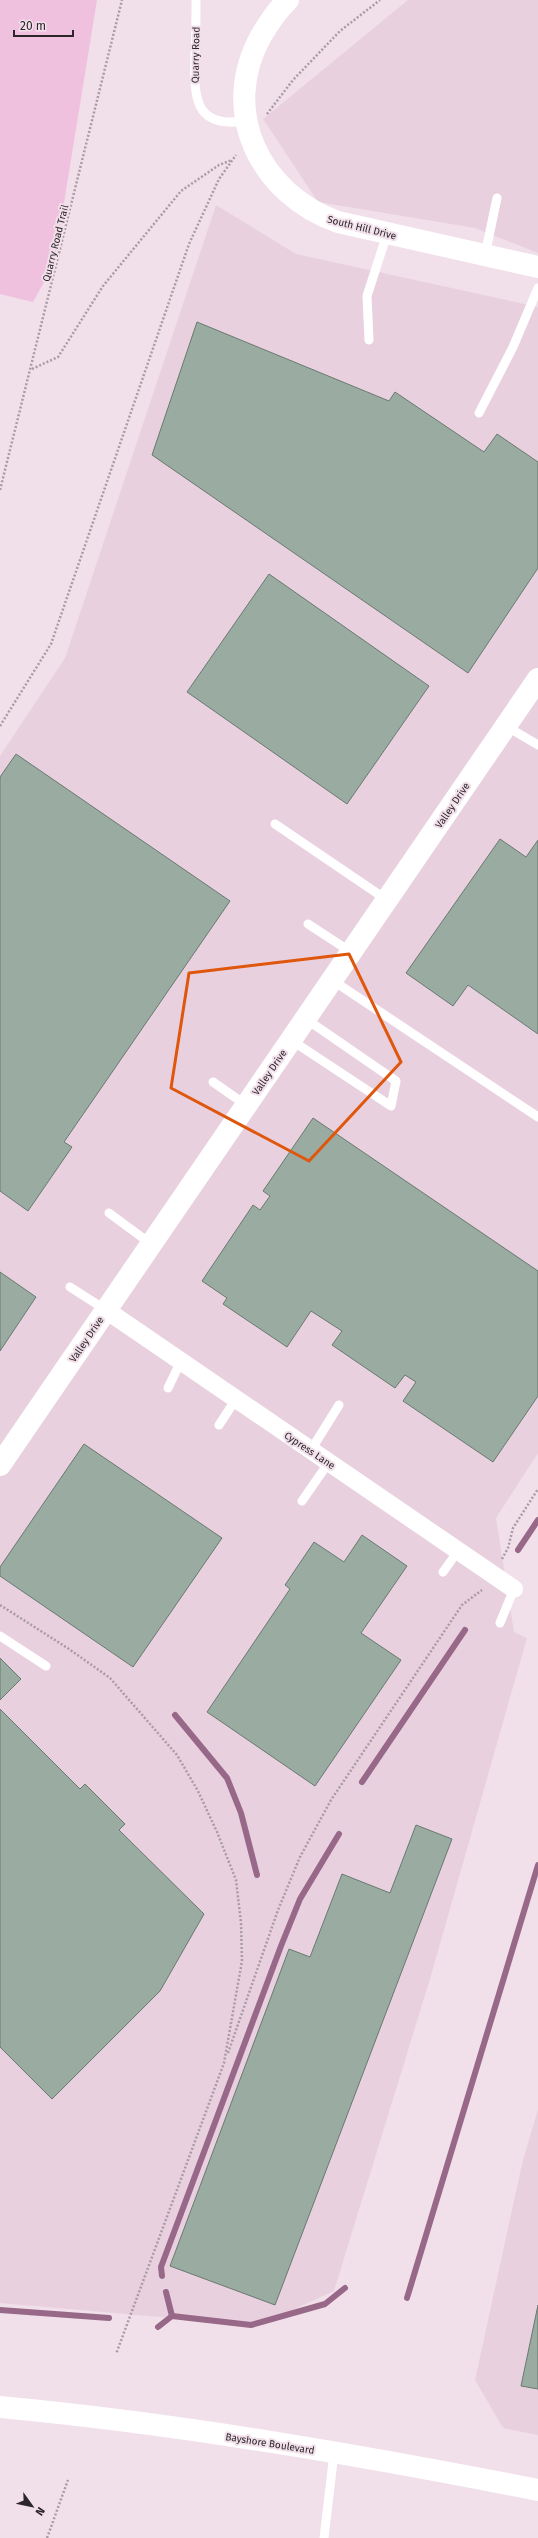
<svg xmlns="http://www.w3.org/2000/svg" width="538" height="2538" viewBox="0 0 538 2538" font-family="'Fira Sans',sans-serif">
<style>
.built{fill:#e9d0df}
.green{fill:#f0c1de}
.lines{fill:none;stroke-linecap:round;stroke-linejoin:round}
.stream{stroke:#986888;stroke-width:6}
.building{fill:#9aaca1;stroke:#697970}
.path{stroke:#a99ba4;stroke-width:2.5;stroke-dasharray:2 2;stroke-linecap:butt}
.lane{stroke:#fff;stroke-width:9}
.street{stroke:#fff;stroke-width:18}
.secondary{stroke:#fff;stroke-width:22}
.primary{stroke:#fff;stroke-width:22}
.marked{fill:none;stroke:#df560d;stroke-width:3;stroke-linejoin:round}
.labels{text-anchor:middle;stroke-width:4;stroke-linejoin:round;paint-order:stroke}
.street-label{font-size:10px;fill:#2c2529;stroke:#f1dfea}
</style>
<rect width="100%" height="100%" fill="#f1dfea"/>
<g class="built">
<polygon points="408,0 538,0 538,253 475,228 318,202 263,119"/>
<polygon points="216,205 296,254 538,307 538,1453 496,1518 514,1632 527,1638 430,1979 334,2291 277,2317 251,2325 0,2303 0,756 65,658"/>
<polygon points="538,2109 538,2435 503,2428 475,2380 522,2164"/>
</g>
<polygon class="green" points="0,0 97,0 54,264 33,302 0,294"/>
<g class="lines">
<g class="stream">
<polyline points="518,1550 538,1520"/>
<polyline points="175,1715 227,1778 241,1813 257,1875"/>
<polyline points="362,1782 465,1630"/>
<polyline points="162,2276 161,2267 281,1946 300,1899 339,1834"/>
<polyline points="166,2292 172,2316"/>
<polyline points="407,2298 538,1865"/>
<polyline points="0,2310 109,2318"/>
<polyline points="158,2327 172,2316 251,2325 325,2304 345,2288"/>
</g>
</g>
<g class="building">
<polygon points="197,322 389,401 395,392 484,452 497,434 538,462 538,568 468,673 152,455"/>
<polygon points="269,574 429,686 347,804 187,692"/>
<polygon points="16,754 230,901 64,1142 72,1147 28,1211 0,1191 0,777"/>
<polygon points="500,839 526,857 538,840 538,1034 468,985 453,1006 406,973"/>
<polygon points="313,1118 538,1271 538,1396 493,1462 403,1401 416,1382 405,1375 395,1388 332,1345 342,1331 311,1311 287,1347 223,1304 227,1298 202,1281 253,1205 260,1210 270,1196 263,1191"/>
<polygon points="0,1272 36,1297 0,1351"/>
<polygon points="84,1444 222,1538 133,1667 0,1576 0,1567"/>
<polygon points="362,1535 407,1566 361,1633 401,1660 315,1786 207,1712 290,1589 285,1585 314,1542 344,1562"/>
<polygon points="0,1658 21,1679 0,1700"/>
<polygon points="0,1709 80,1789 85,1784 125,1824 119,1830 204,1914 160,1991 52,2099 0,2047"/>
<polygon points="416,1825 452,1839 275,2305 170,2266 289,1949 310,1957 342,1874 390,1893"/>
<polygon points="538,2305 538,2389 521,2386"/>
</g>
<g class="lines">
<g class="path">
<polyline points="267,114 293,80 340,31 380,0"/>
<polyline points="32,369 58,357 103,286 181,191 219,165 232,160"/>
<polyline points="0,490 122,0"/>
<polyline points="0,726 51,644 189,244 219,179 236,155"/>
<polyline points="502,1559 508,1548 513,1528 538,1489"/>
<polyline points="0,1605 69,1649 110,1678 177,1755 198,1791 217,1832 236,1880 241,1923 242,1961 224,2063 116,2354"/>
<polyline points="228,2053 278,1910 300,1857 331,1800 462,1605 482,1590"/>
<polyline points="47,2538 68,2480"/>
</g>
<g class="lane">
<path d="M196,0C196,19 196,37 195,56C194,95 193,129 245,121"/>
<polyline points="485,255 497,198"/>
<polyline points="369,340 367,296 387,234"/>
<polyline points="479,413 513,347 538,288"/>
<polyline points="506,726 538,745"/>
<polyline points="275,824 387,900"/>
<polyline points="308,924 351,952"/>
<polyline points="332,980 538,1117"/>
<polyline points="291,1040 391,1106 396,1081 306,1019"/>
<polyline points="213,1082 246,1105"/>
<polyline points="109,1213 151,1244"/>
<polyline points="70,1287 106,1310"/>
<polyline points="168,1388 181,1361"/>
<polyline points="219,1425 236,1399"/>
<polyline points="311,1450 339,1405"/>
<polyline points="302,1501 329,1462"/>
<polyline points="443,1572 458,1551"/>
<polyline points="500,1623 514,1589"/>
<polyline points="0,1636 46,1666"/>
<polyline points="324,2538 334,2453"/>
</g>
<polyline class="street" points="106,1310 514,1589"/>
<g class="secondary">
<path d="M288,0C277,10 268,24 261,36C219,112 260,194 338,222L538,267"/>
<polyline points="0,1465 538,679"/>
</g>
<path class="primary" d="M0,2407C181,2424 360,2455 538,2490"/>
</g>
<path class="marked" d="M349,954L401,1062L309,1161L171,1088L189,973Z"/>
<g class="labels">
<g class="street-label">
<text transform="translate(195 55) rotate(-89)" y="4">Quarry Road</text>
<text transform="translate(362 227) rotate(14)" y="4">South Hill Drive</text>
<text transform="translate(55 243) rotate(-76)" y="4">Quarry Road Trail</text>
<text transform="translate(452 805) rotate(-56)" y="4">Valley Drive</text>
<text transform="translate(269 1072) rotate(-56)" y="4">Valley Drive</text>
<text transform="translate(86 1339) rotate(-56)" y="4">Valley Drive</text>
<text transform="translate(310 1450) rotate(34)" y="4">Cypress Lane</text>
<text transform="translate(270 2443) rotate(9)" y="4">Bayshore Boulevard</text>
</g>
</g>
<g transform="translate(32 2506) rotate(123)" stroke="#f1dfea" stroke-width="3" paint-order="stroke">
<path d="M0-3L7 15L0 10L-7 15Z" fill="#2c2529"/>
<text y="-6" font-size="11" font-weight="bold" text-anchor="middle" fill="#2c2529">N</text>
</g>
<path d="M14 30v6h59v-6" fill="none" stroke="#2c2529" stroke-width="2"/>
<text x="20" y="30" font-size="12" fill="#2c2529" stroke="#f1dfea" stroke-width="3" paint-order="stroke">20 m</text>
</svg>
